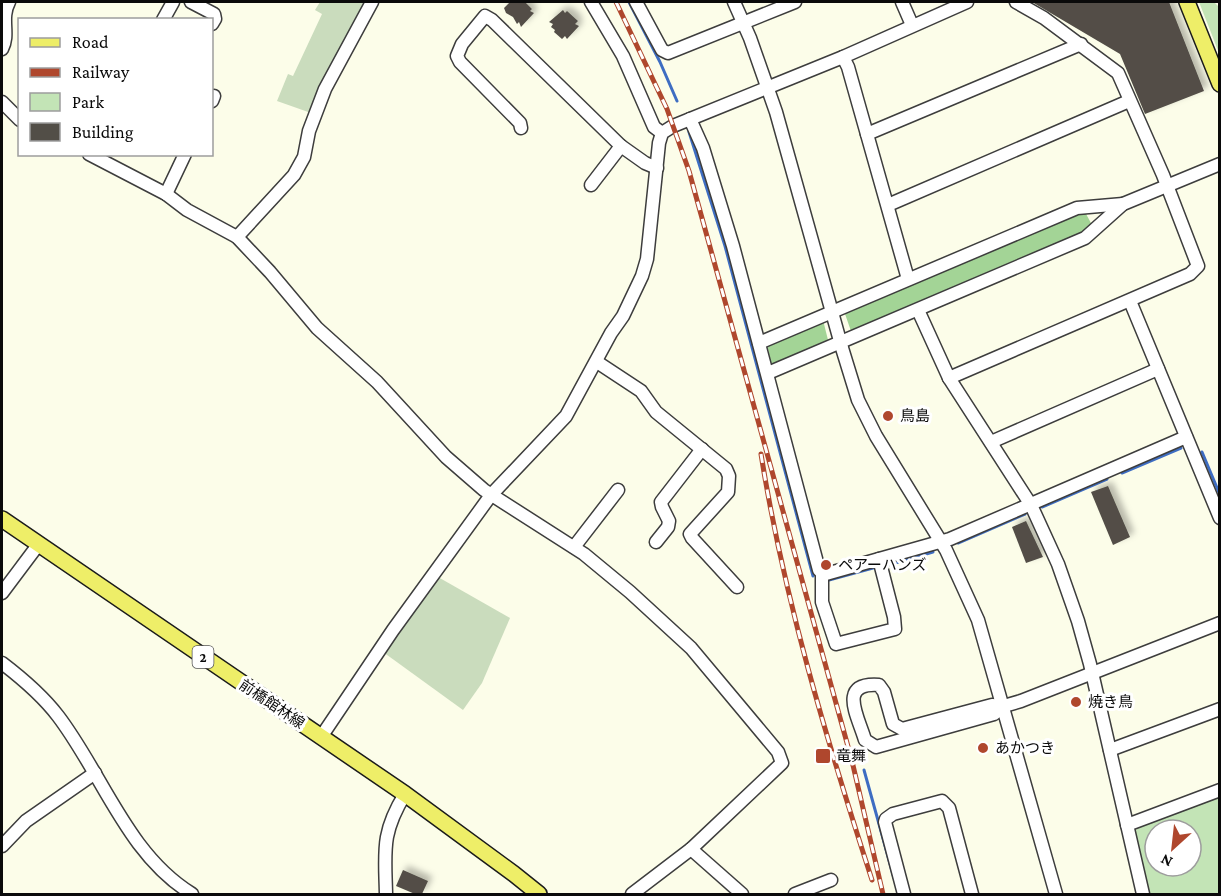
<svg xmlns="http://www.w3.org/2000/svg" width="1221" height="896" viewBox="0 0 1221 896" font-family="'Crimson Pro','Noto Sans JP',serif">
<style>
.green{fill:#c3e4b6;fill-rule:evenodd}
.forest{fill:#a3d496}
.cemetery{fill:#cadcbd}
.lines{fill:none;stroke-linecap:round;stroke-linejoin:round}
.stream{stroke:#3e6dc2;stroke-width:3}
.building{fill:#524e47;filter:url(#shadow)}
.minor-casing{stroke:#3d3d3d;stroke-width:15}
.major-casing{stroke:#1b1b1b;stroke-width:18}
.minor{stroke:#fff;stroke-width:12}
.major{stroke:#eeee68;stroke-width:15}
.rail-casing{stroke:#af472d;stroke-width:5}
.rail{stroke:#fff;stroke-width:3;stroke-dasharray:9;stroke-linecap:butt}
.poi-dot{fill:#af472d;stroke:#fff;stroke-width:2}
.labels{text-anchor:middle;stroke-width:6;stroke-linejoin:round;paint-order:stroke}
.shield{fill:#fff;stroke:#545454;stroke-width:1.5}
.shield-label{font-size:14px;font-weight:bold;fill:#0a0a0a}
.poi-label{font-size:15px;fill:#0a0a0a;stroke:#fff;text-anchor:start}
.street-label{font-size:15px;fill:#0a0a0a;stroke:#fff}
</style>
<defs>
<filter id="shadow"><feDropShadow dx="4.5" dy="-4.5" stdDeviation="3" flood-color="#0004"/></filter>
</defs>
<rect width="100%" height="100%" fill="#fcfde9"/>
<g class="green">
<polygon points="1199,2 1214,2 1219,7 1219,53"/>
<path d="M1219,795V894H1147L1134,835L1138,826ZM1155,830H1191V866H1155Z"/>
</g>
<g class="forest">
<polygon points="1085,212 1092,225 1083,234 852,334 844,311 1063,217"/>
<polygon points="823,320 829,344 775,366 771,363 767,345"/>
</g>
<g class="cemetery">
<polygon points="320,2 367,2 311,113 277,101 288,74 293,76 322,14 315,10"/>
<polygon points="438,577 510,618 482,683 463,710 383,652"/>
</g>
<g class="lines">
<g class="stream">
<polyline points="629,2 660,62 677,101"/>
<polyline points="689,132 725,246 813,576"/>
<polyline points="1202,452 1220,495"/>
<polyline points="1122,473 1181,448"/>
<polyline points="1042,507 1107,479"/>
<polyline points="958,543 1025,514"/>
<polyline points="888,565 933,552"/>
<polyline points="829,580 873,568"/>
<polyline points="864,770 894,878"/>
</g>
</g>
<g class="building">
<polygon points="510,2 525,2 532,9 530,11 534,13 521,27 519,22 517,24 513,17 506,13 504,8"/>
<polygon points="1032,2 1169,2 1204,91 1145,114 1120,54"/>
<polygon points="563,10 565,13 567,11 578,21 575,24 579,26 567,39 565,36 562,39 554,32 555,30 551,27 553,24 549,22"/>
<polygon points="1108,486 1130,537 1113,545 1091,492"/>
<polygon points="1026,521 1043,557 1026,563 1012,527"/>
<polygon points="403,870 428,881 422,894 415,894 396,886"/>
</g>
<g class="lines">
<g class="minor-casing">
<g id="minor">
<polyline points="191,2 214,14 215,19 212,24"/>
<polyline points="591,2 623,56 654,127 662,133"/>
<polyline points="636,2 662,50 668,53 795,2"/>
<polyline points="734,2 750,38 776,112 842,348 858,400 876,436 946,550 978,620 1056,894"/>
<polyline points="902,2 912,25"/>
<polyline points="163,20 173,2"/>
<path d="M2,49C10,34 0,19 9,2"/>
<polyline points="843,57 848,67 908,279"/>
<polyline points="212,101 214,96"/>
<polyline points="2,102 20,120"/>
<polyline points="690,119 703,148 733,246 819,570 822,573 822,602 836,644 895,629 894,617 879,559"/>
<polyline points="521,128 520,123 460,62 457,56 462,44 485,16 492,20 621,146 645,163 657,168"/>
<polyline points="867,134 1081,44"/>
<polyline points="89,154 166,194 187,210 237,237 270,272 317,328 377,382 446,457 484,490 584,554 630,592 691,648 778,752 782,763 691,849 632,894"/>
<polyline points="591,185 621,146"/>
<polyline points="166,194 185,154"/>
<polyline points="888,205 1129,101"/>
<polyline points="237,237 294,175 304,157 309,131 325,89 372,2"/>
<polyline points="1130,301 1220,518"/>
<polyline points="918,310 949,378 1031,505 1058,564 1078,621 1090,664 1143,894"/>
<polyline points="759,343 1077,208 1123,204"/>
<polyline points="597,362 641,391 656,412 726,469 729,476 728,492 690,534 692,538 737,587"/>
<polyline points="768,373 1085,238 1123,204 1220,164"/>
<polyline points="949,378 1190,274 1198,266 1163,175 1118,73 1044,18 1016,2"/>
<polyline points="991,442 1158,369"/>
<polyline points="656,542 668,527 669,521 662,507 661,502 702,449"/>
<polyline points="574,547 618,490"/>
<polyline points="822,573 826,574 950,539 1186,437"/>
<polyline points="2,593 38,545"/>
<path d="M2,663C23,679 42,695 58,716C103,775 127,854 192,894"/>
<path d="M1004,706L994,714L876,747L865,740C858,716 837,682 879,685L884,692L893,724L902,729L992,705L1004,706L1021,701L1220,623"/>
<polyline points="321,737 393,630 491,495 566,416 611,333 623,316 642,276 647,259 659,143 662,133 673,126 843,57 967,2"/>
<polyline points="1110,750 1220,709"/>
<polyline points="1127,825 1220,790"/>
<polyline points="2,846 26,821 95,773"/>
<polyline points="691,849 742,894"/>
<path d="M386,894C385,851 381,833 405,794"/>
<polyline points="795,894 831,880"/>
<polyline points="904,894 885,822 886,819 893,814 942,801 949,808 972,894"/>
</g>
</g>
<g class="major-casing">
<g id="major">
<polyline points="1187,2 1220,84"/>
<polyline points="2,519 405,794 514,874 539,894"/>
</g>
</g>
<use href="#minor" class="minor"/>
<use href="#major" class="major"/>
<g class="rail-casing">
<g id="rail">
<polyline points="616,2 667,109 689,171 852,761 883,894"/>
<path d="M761,454C784,599 827,741 872,880"/>
</g>
</g>
<use href="#rail" class="rail"/>
</g>
<g class="poi-dot">
<circle cx="888" cy="416" r="6"/>
<circle cx="826" cy="565" r="6"/>
<circle cx="1076" cy="702" r="6"/>
<circle cx="983" cy="748" r="6"/>
<rect x="815" y="748" width="16" height="16" rx="3"/>
</g>
<g class="labels">
<rect class="shield" x="192.5" y="646" width="21" height="22" rx="4.5"/>
<g class="shield-label">
<text x="203" y="662">2</text>
</g>
<g class="poi-label">
<text x="900" y="421">鳥島</text>
<text x="838" y="570">ペアーハンズ</text>
<text x="1088" y="707">焼き鳥</text>
<text x="995" y="753">あかつき</text>
<text x="836" y="761">竜舞</text>
</g>
<g class="street-label">
<text transform="translate(272 704) rotate(34)" y="5">前橋館林線</text>
</g>
</g>
<rect width="1221" height="896" fill="none" stroke="#0a0a0a" stroke-width="6"/>
<rect x="18" y="18" width="195" height="138" fill="#ffffff" stroke="#9d9d9d" stroke-width="1.5"/>
<rect x="30" y="38" width="30" height="9" fill="#eeee68" stroke="#9d9d9d" stroke-width="1.5"/>
<text x="72" y="48" font-size="18" fill="#0a0a0a">Road</text>
<rect x="30" y="68" width="30" height="9" fill="#af472d" stroke="#9d9d9d" stroke-width="1.5"/>
<text x="72" y="78" font-size="18" fill="#0a0a0a">Railway</text>
<rect x="30" y="93" width="30" height="18" fill="#c3e4b6" stroke="#9d9d9d" stroke-width="1.5"/>
<text x="72" y="108" font-size="18" fill="#0a0a0a">Park</text>
<rect x="30" y="123" width="30" height="18" fill="#524e47" stroke="#9d9d9d" stroke-width="1.5"/>
<text x="72" y="138" font-size="18" fill="#0a0a0a">Building</text>
<g transform="translate(1173 848) rotate(207)"><circle r="28" fill="#ffffff" stroke="#9d9d9d" stroke-width="1.5"/>
<path d="M0-4.5L10 22L0 15L-10 22Z" fill="#af472d"/>
<text y="-9" font-size="16" font-weight="bold" text-anchor="middle" fill="#0a0a0a">N</text>
</g>
</svg>
